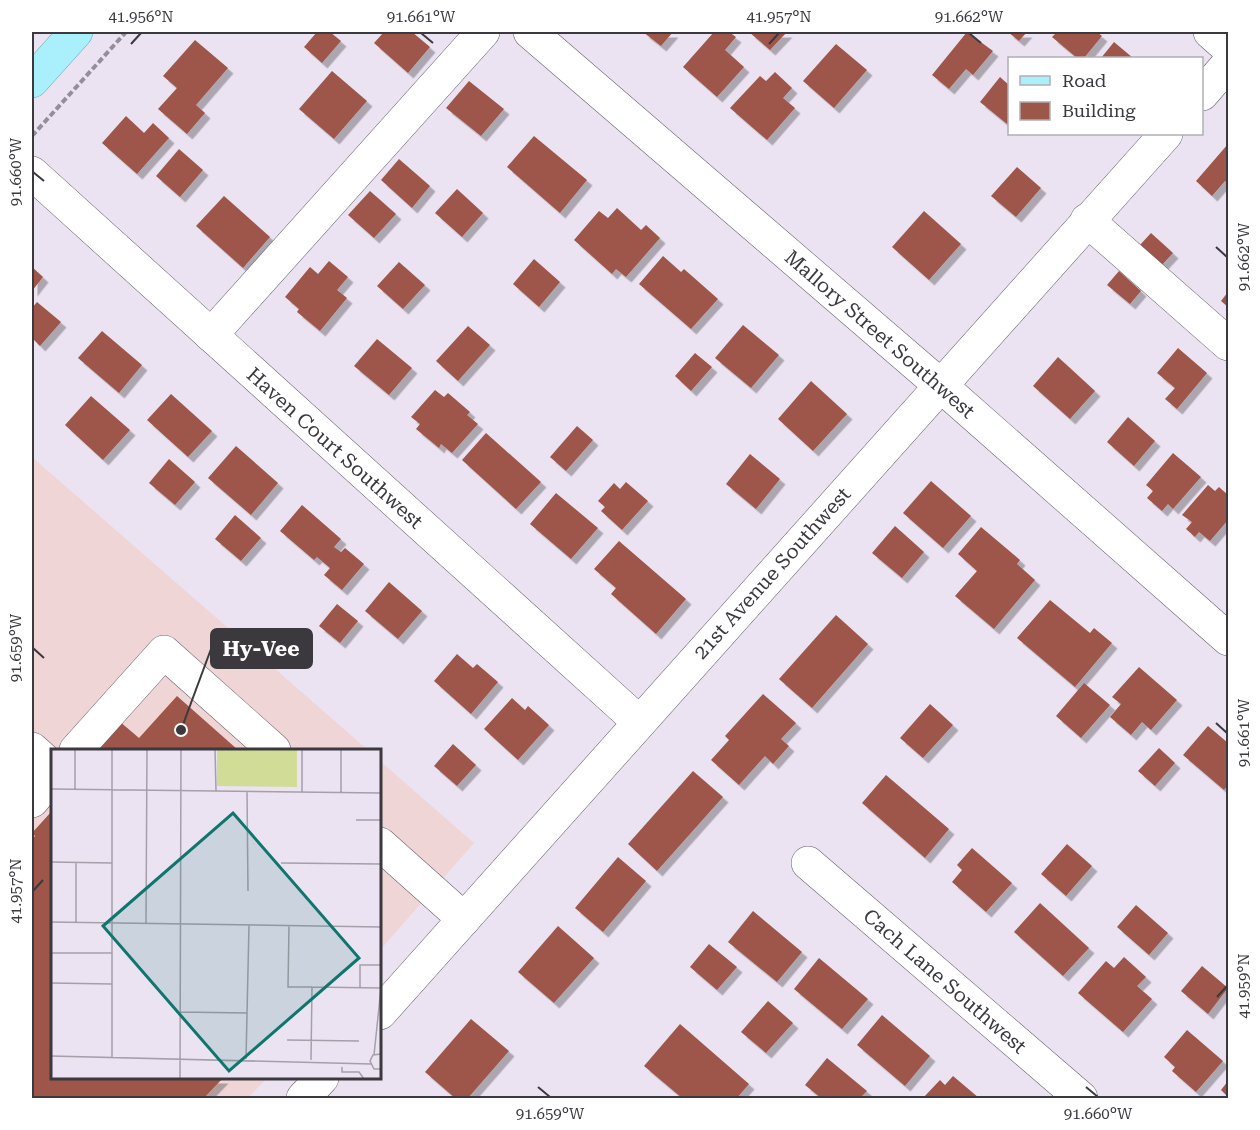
<svg xmlns="http://www.w3.org/2000/svg" width="1260" height="1130" viewBox="0 0 1260 1130" font-family="'Roboto Serif',serif">
<style>
.commercial{fill:#f0d5d6}
.building{fill:#9d5748;filter:url(#shadow)}
.lines{fill:none;stroke-linecap:round;stroke-linejoin:round}
.minor-casing{stroke:#67606d;stroke-width:34}
.major-casing{stroke:#5fa9b8;stroke-width:34}
.path{stroke:#948e99;stroke-width:4;stroke-dasharray:6 3;stroke-linecap:butt}
.minor{stroke:#fff;stroke-width:33}
.major{stroke:#aaf0fc;stroke-width:33}
.ticks{fill:none;stroke:#3b383e;stroke-width:2}
.labels{text-anchor:middle;stroke-width:6;stroke-linejoin:round;paint-order:stroke}
.street-label{font-size:20px;fill:#3b383e;stroke:#fff}
.inset-road{fill:none;stroke:#a59faa;stroke-width:1.5}
.view{fill:#0f766e;fill-opacity:0.15;stroke:#0f766e;stroke-width:3}
.inset-edge{fill:none;stroke:#3b383e;stroke-width:3}
.leader{fill:none;stroke:#3b383e;stroke-width:2}
.callout-dot{fill:#3b383e;stroke:#fff;stroke-width:2}
.callout{fill:#3b383e;stroke:#3b383e;stroke-width:2}
.callout-label{font-size:21px;text-anchor:middle;font-weight:bold;fill:#fff}
.neatline{fill:none;stroke:#3b383e;stroke-width:2}
.ticks-label{font-size:15px;text-anchor:middle;fill:#3b383e}
</style>
<defs>
<filter id="shadow"><feDropShadow dx="5.5" dy="5.5" stdDeviation="0" flood-color="#0004"/></filter>
</defs>
<rect width="100%" height="100%" fill="#ebe3f2"/>
<g class="commercial">
<polygon points="32,457 368,750 52,750 52,1078 267,1078 248,1098 32,1098"/>
<polygon points="380,761 474,843 380,950"/>
</g>
<g class="building">
<polygon points="317,32 330,32 341,41 322,63 304,47"/>
<polygon points="384,32 412,32 430,47 408,73 374,43"/>
<polygon points="643,32 673,32 661,46"/>
<polygon points="714,32 729,32 736,37 725,50 744,67 717,97 683,67"/>
<polygon points="749,32 787,32 770,50"/>
<polygon points="967,32 993,51 973,75 966,69 949,89 932,75"/>
<polygon points="1008,32 1027,32 1019,41"/>
<polygon points="1057,32 1097,32 1102,36 1084,58 1077,58 1052,37"/>
<polygon points="195,40 228,68 196,105 205,113 187,134 158,109 177,88 163,76"/>
<polygon points="1114,42 1133,58 1101,58"/>
<polygon points="836,44 867,70 834,108 803,81"/>
<polygon points="332,71 367,101 334,139 299,109"/>
<polygon points="775,72 792,88 783,98 795,108 767,140 730,108 760,76 766,81"/>
<polygon points="1000,77 1010,86 1010,120 1007,124 980,102"/>
<polygon points="469,81 504,109 481,136 446,108"/>
<polygon points="126,116 144,133 153,123 169,138 137,174 102,143"/>
<polygon points="534,136 587,180 560,213 507,167"/>
<polygon points="1228,144 1228,184 1225,181 1212,196 1196,181"/>
<polygon points="179,149 203,170 180,197 156,176"/>
<polygon points="399,159 430,186 412,208 381,180"/>
<polygon points="1017,167 1041,188 1016,217 991,196"/>
<polygon points="457,189 483,213 462,237 435,213"/>
<polygon points="370,191 396,214 374,238 348,215"/>
<polygon points="224,196 270,237 243,268 196,226"/>
<polygon points="617,208 641,230 646,225 660,238 626,277 616,269 612,274 574,240 599,211 608,218"/>
<polygon points="924,211 961,244 929,280 892,247"/>
<polygon points="1151,233 1173,253 1161,266 1139,246"/>
<polygon points="663,256 681,272 684,269 718,299 691,329 639,284"/>
<polygon points="534,259 560,282 539,307 513,284"/>
<polygon points="329,261 348,277 337,290 347,298 320,331 297,312 299,309 285,297 310,267 318,274"/>
<polygon points="399,262 425,285 403,309 377,286"/>
<polygon points="32,267 43,277 32,291"/>
<polygon points="1119,271 1141,291 1130,304 1107,285"/>
<polygon points="1228,292 1228,307 1221,301"/>
<polygon points="37,302 61,322 40,346 32,338 32,308"/>
<polygon points="743,325 779,355 751,388 715,358"/>
<polygon points="468,326 490,345 458,381 436,361"/>
<polygon points="102,331 142,365 119,393 78,358"/>
<polygon points="377,339 412,368 389,395 354,366"/>
<polygon points="1178,348 1207,373 1177,409 1165,399 1175,388 1157,373"/>
<polygon points="695,353 712,367 691,391 675,376"/>
<polygon points="1058,357 1095,391 1070,419 1033,386"/>
<polygon points="811,381 847,414 813,451 778,419"/>
<polygon points="435,390 444,397 448,393 470,412 467,415 478,424 452,453 441,444 439,448 416,429 420,424 411,417"/>
<polygon points="171,394 212,431 188,457 147,420"/>
<polygon points="91,396 130,430 103,460 65,425"/>
<polygon points="1128,417 1155,441 1134,466 1107,442"/>
<polygon points="577,426 593,440 566,471 550,457"/>
<polygon points="486,433 541,482 516,509 462,460"/>
<polygon points="236,446 278,483 251,515 208,478"/>
<polygon points="1173,453 1201,477 1173,509 1168,504 1162,511 1147,498 1153,491 1146,485"/>
<polygon points="750,454 780,479 756,509 726,484"/>
<polygon points="169,459 195,482 175,505 149,483"/>
<polygon points="931,481 971,516 943,548 903,513"/>
<polygon points="626,482 648,501 622,530 601,511 605,507 598,501 614,483 620,489"/>
<polygon points="1208,485 1215,491 1219,487 1228,495 1228,520 1210,541 1199,532 1195,537 1186,529 1192,522 1182,515"/>
<polygon points="556,493 598,528 571,559 530,524"/>
<polygon points="302,505 341,539 334,547 341,552 345,548 364,564 342,590 324,575 330,568 317,557 314,560 280,531"/>
<polygon points="235,515 261,538 241,561 215,539"/>
<polygon points="895,526 924,552 902,578 872,553"/>
<polygon points="981,527 1020,560 1017,564 1035,580 994,629 955,596 977,571 958,554"/>
<polygon points="619,541 686,599 656,634 611,594 616,588 594,569"/>
<polygon points="389,582 422,611 398,639 365,611"/>
<polygon points="1050,600 1090,633 1094,628 1112,643 1075,687 1017,638"/>
<polygon points="337,604 358,621 340,643 319,626"/>
<polygon points="836,615 868,644 812,708 779,679"/>
<polygon points="457,654 473,668 477,664 498,682 471,714 434,681"/>
<polygon points="1139,667 1177,700 1151,730 1142,722 1131,735 1110,717 1121,704 1112,697"/>
<polygon points="1084,683 1110,705 1081,738 1056,716"/>
<polygon points="763,694 796,723 781,739 789,746 773,764 765,756 739,785 711,760 729,740 725,736"/>
<polygon points="177,696 238,750 93,750 119,721 139,738"/>
<polygon points="512,698 525,710 528,706 549,725 518,760 484,729"/>
<polygon points="930,704 953,725 923,758 900,738"/>
<polygon points="1208,726 1228,743 1228,785 1224,790 1183,755"/>
<polygon points="453,744 476,765 457,786 434,766"/>
<polygon points="1159,748 1175,763 1155,786 1138,771"/>
<polygon points="693,771 723,797 657,871 628,844"/>
<polygon points="886,775 949,829 925,858 862,803"/>
<polygon points="51,812 52,1078 223,1078 204,1098 32,1098 32,840 35,836 32,833"/>
<polygon points="1067,844 1092,866 1066,896 1041,874"/>
<polygon points="972,848 1012,883 986,912 952,882 962,870 957,865"/>
<polygon points="618,857 646,881 603,932 575,908"/>
<polygon points="1040,903 1089,948 1063,976 1014,932"/>
<polygon points="1136,905 1168,933 1149,955 1117,927"/>
<polygon points="753,911 802,952 777,982 728,942"/>
<polygon points="558,926 594,958 554,1003 518,972"/>
<polygon points="709,944 737,967 717,990 690,967"/>
<polygon points="1124,957 1146,977 1137,986 1152,999 1123,1032 1078,993 1106,961 1114,968"/>
<polygon points="819,958 868,999 842,1029 794,989"/>
<polygon points="1202,966 1228,988 1208,1014 1181,991"/>
<polygon points="768,1001 793,1023 766,1053 741,1032"/>
<polygon points="882,1015 930,1056 905,1086 857,1045"/>
<polygon points="471,1019 509,1051 468,1098 455,1098 425,1072"/>
<polygon points="680,1024 749,1084 737,1098 682,1098 644,1066"/>
<polygon points="1187,1030 1223,1061 1196,1092 1172,1071 1175,1067 1164,1057"/>
<polygon points="827,1058 867,1091 860,1098 821,1098 805,1085"/>
<polygon points="953,1076 979,1098 923,1098 940,1080 945,1085"/>
<polygon points="1228,1081 1228,1097 1221,1090"/>
</g>
<g class="lines">
<g class="minor-casing">
<g id="minor">
<polyline points="530,32 940,385 1228,639"/>
<polyline points="1210,32 1228,48"/>
<polyline points="1202,94 1228,64"/>
<polyline points="32,173 639,722"/>
<polyline points="1087,220 1228,344"/>
<polyline points="211,335 483,32"/>
<polyline points="32,749 52,767"/>
<polyline points="76,750 164,652 274,750"/>
<polyline points="32,801 52,777"/>
<polyline points="380,844 464,919"/>
<polyline points="808,863 1081,1098"/>
<polyline points="380,1013 1166,134"/>
<polyline points="303,1098 322,1078"/>
</g>
</g>
<g class="major-casing">
<polyline id="major" points="32,81 76,32"/>
</g>
<polyline class="path" points="32,136 126,32"/>
<use href="#minor" class="minor"/>
<use href="#major" class="major"/>
</g>
<path class="ticks" d="M421,33L433,43M969,33L981,43M131,44L141,33M769,44L779,33M33,172L44,181M1216,247L1227,257M33,648L44,658M1216,723L1227,733M33,891L43,880M1217,997L1227,986M538,1087L550,1097M1086,1087L1098,1097"/>
<g class="labels">
<g class="street-label">
<text transform="translate(880 334) rotate(41)" y="7">Mallory Street Southwest</text>
<text transform="translate(335 448) rotate(42)" y="7">Haven Court Southwest</text>
<text transform="translate(772 573) rotate(-48)" y="7">21st Avenue Southwest</text>
<text transform="translate(945 981) rotate(41)" y="7">Cach Lane Southwest</text>
</g>
</g>
<g transform="translate(51 749)">
<rect width="330" height="330" fill="#ebe3f2"/>
<path d="M166,0H246V38L166,37Z" fill="#d1dc97"/>
<path class="inset-road" d="M61,0V308M164,0L165,42M0,40L330,44M24,40V0M196,42L197,142M251,43V0M290,43V0M305,71H329M0,113L61,114M230,114L329,115M0,173L330,178M25,173V113M95,175L96,0M238,177L237,238H261M0,204H61M0,234L61,235M309,238V216H330M129,263L196,264M236,291L308,292M330,305L322,306L319,312L323,320H330M323,306L330,239V0M0,307L320,315M195,310L198,176M260,311L261,238L330,239M291,318V323H308L313,330M129,330L130,0"/>
<path class="view" d="M182,64L308,209L178,322L52,177Z"/>
<rect width="330" height="330" class="inset-edge"/>
</g>
<path class="leader" d="M181 730L211 649"/>
<circle class="callout-dot" cx="181" cy="730" r="6"/>
<rect class="callout" x="211" y="629" width="101" height="39" rx="6"/>
<g class="callout-label">
<text x="261" y="656">Hy-Vee</text>
</g>
<rect width="1260" height="1130" fill="none" stroke="#ffffff" stroke-width="66"/>
<rect x="1008" y="57" width="195" height="78" fill="#ffffff" stroke="#b1afb2" stroke-width="1.5"/>
<rect x="1020" y="76" width="30" height="9" fill="#aaf0fc" stroke="#b1afb2" stroke-width="1.5"/>
<text x="1062" y="87" font-size="18" fill="#3b383e">Road</text>
<rect x="1020" y="102" width="30" height="18" fill="#9d5748" stroke="#b1afb2" stroke-width="1.5"/>
<text x="1062" y="117" font-size="18" fill="#3b383e">Building</text>
<rect x="33" y="33" width="1194" height="1064" class="neatline"/>
<g class="ticks-label">
<text x="141" y="22">41.956°N</text>
<text x="421" y="22">91.661°W</text>
<text x="779" y="22">41.957°N</text>
<text x="969" y="22">91.662°W</text>
<text transform="translate(16 172) rotate(-90)" y="5">91.660°W</text>
<text transform="translate(1244 257) rotate(-90)" y="5">91.662°W</text>
<text transform="translate(16 648) rotate(-90)" y="5">91.659°W</text>
<text transform="translate(1244 733) rotate(-90)" y="5">91.661°W</text>
<text transform="translate(16 891) rotate(-90)" y="5">41.957°N</text>
<text transform="translate(1244 986) rotate(-90)" y="5">41.959°N</text>
<text x="550" y="1119">91.659°W</text>
<text x="1098" y="1119">91.660°W</text>
</g>
</svg>
